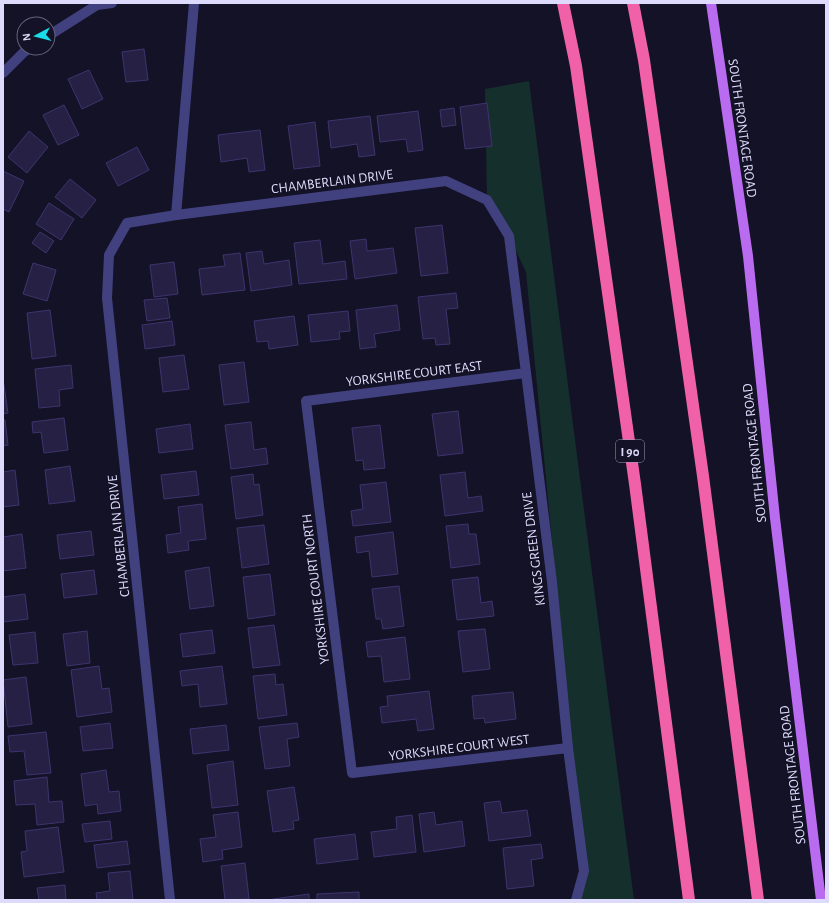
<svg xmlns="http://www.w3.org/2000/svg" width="829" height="903" viewBox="0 0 829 903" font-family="'Alegreya Sans',sans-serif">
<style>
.green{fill:#152f2d}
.building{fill:#262045;stroke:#3d346e}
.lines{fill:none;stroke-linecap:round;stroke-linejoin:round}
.minor{stroke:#424180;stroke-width:10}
.major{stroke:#ba6cf1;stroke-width:10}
.highway{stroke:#f061aa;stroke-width:12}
.labels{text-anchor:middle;stroke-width:3;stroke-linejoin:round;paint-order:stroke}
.shield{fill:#141226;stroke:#a19ebb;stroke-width:1}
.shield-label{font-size:13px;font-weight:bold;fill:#dddafb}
.street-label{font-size:14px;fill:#dddafb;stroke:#141226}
</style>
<rect width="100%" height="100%" fill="#141226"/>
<polygon class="green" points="529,81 634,900 576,900 584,871 526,272 509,236 487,200 485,89"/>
<g class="building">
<polygon points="144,49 148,80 126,82 122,52"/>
<polygon points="89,70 103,99 82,109 68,79"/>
<polygon points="487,103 492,146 465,149 460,107"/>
<polygon points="64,105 79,135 58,145 43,115"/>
<polygon points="454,108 456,125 442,127 440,110"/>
<polygon points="418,111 423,150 408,152 406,139 380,142 377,116"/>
<polygon points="370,116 375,155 359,157 357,144 331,148 328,121"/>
<polygon points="315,122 320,166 294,169 288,126"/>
<polygon points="260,130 265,170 249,172 247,158 221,162 218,135"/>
<polygon points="29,131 48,147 27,173 8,157"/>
<polygon points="137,147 149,170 118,186 106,163"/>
<polygon points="3,171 24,181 9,212 3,209"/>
<polygon points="70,179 96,200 82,218 55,197"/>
<polygon points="49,203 74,219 61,240 36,224"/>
<polygon points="442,225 448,273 421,276 415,228"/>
<polygon points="40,232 54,241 46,253 32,243"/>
<polygon points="366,239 367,251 393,248 397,273 355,279 350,241"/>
<polygon points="320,240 323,264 345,261 347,279 299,284 294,243"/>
<polygon points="262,251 264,264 289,260 292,285 251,291 246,253"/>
<polygon points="240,253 245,290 202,295 199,269 225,266 223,255"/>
<polygon points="174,262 178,294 154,297 150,265"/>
<polygon points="33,263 56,270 47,301 23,294"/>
<polygon points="456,293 458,308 446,309 450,344 436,345 435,338 423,339 418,297"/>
<polygon points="167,298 170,318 147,321 144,300"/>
<polygon points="397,305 400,330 374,334 376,347 360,349 356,310"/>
<polygon points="50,310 56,356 32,359 27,313"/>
<polygon points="348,311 350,331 339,332 340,339 311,342 308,315"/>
<polygon points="294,316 298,345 269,349 268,341 257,342 254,321"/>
<polygon points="172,321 175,345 145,349 142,325"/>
<polygon points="184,355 189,389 163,392 159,358"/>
<polygon points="244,362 249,402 224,405 219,365"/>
<polygon points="71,365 73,388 59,390 60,406 39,408 35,369"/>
<polygon points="3,379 8,413 3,414"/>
<polygon points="458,411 463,453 438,456 432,414"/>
<polygon points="64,418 68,450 44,453 41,432 33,433 32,422"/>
<polygon points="3,420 5,420 8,445 3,446"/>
<polygon points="251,422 254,450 266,448 268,464 231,469 225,425"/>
<polygon points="190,424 193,449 159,453 156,429"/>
<polygon points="380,425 385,468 364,470 363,460 356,461 352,428"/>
<polygon points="70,466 75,501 49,504 45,470"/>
<polygon points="15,470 19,505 3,507 3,472"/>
<polygon points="196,471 199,495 164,499 161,475"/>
<polygon points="465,472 468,498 481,496 483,511 445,516 440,475"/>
<polygon points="253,474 254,485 259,484 263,515 236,519 231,477"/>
<polygon points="386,482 391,522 353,526 351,511 363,509 360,485"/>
<polygon points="202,504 206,539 188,541 189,550 168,553 166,535 181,533 178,507"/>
<polygon points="468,524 469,534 476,534 480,564 451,568 446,526"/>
<polygon points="264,525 269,564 242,568 237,528"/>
<polygon points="91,531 94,555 60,559 57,535"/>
<polygon points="393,532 398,574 372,577 369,551 357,553 355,537"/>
<polygon points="22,534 26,568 3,571 3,537"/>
<polygon points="209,567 214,606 190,609 185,571"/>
<polygon points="94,570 97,594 64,598 61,574"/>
<polygon points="270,574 275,615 248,619 243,577"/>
<polygon points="478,577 481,603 492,601 494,616 457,620 452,580"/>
<polygon points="399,586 404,626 383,629 381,619 376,619 372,589"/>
<polygon points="25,594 28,619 3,622 3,597"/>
<polygon points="274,625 280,665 253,668 248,628"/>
<polygon points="485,629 490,669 463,672 458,631"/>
<polygon points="212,630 215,653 183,657 180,634"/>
<polygon points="87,631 90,663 67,666 63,634"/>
<polygon points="35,632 38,663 13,665 9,635"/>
<polygon points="405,637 410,679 384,682 381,656 368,657 366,642"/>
<polygon points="99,666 102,689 109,688 112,712 77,717 71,670"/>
<polygon points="222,666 227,704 200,707 198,684 182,686 180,671"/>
<polygon points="275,674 276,685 283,684 287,715 258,719 253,676"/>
<polygon points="26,677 32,724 8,727 3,680"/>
<polygon points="429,691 434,729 418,731 416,719 382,723 380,707 388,706 387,696"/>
<polygon points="513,692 516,719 485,723 484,718 474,719 472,696"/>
<polygon points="110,723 113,748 83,751 80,727"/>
<polygon points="297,723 299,737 287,739 290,766 265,769 259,727"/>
<polygon points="226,725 229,750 193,754 190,729"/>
<polygon points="46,732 51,773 27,775 24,751 10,752 8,736"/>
<polygon points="233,761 238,805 212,808 207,765"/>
<polygon points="106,770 109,792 119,791 121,811 98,814 97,804 85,806 81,774"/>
<polygon points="47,777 49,802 62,801 64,822 37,825 35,804 16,805 14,781"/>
<polygon points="294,787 299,820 293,821 294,829 273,832 267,791"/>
<polygon points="500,801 502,813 527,810 531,836 489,841 484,803"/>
<polygon points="238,812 242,847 222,850 223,859 203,862 200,839 216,837 213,815"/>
<polygon points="434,812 436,825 462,821 465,846 424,852 419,814"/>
<polygon points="412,815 416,852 374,857 371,832 397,829 396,817"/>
<polygon points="110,821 112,839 85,842 82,824"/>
<polygon points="58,827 64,872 24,877 21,852 27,851 25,831"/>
<polygon points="355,834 358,859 317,864 314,839"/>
<polygon points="127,841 130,864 97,868 94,845"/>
<polygon points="541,844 543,858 531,860 534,886 507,889 503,848"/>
<polygon points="245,863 249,899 225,900 221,866"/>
<polygon points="130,871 133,900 97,900 96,893 110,891 108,873"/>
<polygon points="65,885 66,900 39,900 37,888"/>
<polygon points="359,892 359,900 317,900 317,894"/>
<polygon points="309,894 309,900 267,900"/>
</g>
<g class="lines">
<g class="minor">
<polyline points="48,36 97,5 112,3"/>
<polyline points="3,73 24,52 30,48"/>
<polyline points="176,215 446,181 487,200 509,236 552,582 568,748 584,871 576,900"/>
<polyline points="526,373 306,401 352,773 568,748"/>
<polyline points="170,900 107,298 109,255 127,223 176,215 194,3"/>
</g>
<polyline class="major" points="711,3 748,256 775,518 821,900"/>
<g class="highway">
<polyline points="563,3 576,66 635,484 689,900"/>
<polyline points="633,3 644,60 703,476 758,900"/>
</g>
</g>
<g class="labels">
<rect class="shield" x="616" y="440" width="28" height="22" rx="3"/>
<g class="shield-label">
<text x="630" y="456">I 90</text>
</g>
<g class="street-label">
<text transform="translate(743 128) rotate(82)" y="5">SOUTH FRONTAGE ROAD</text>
<text transform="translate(332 181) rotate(-7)" y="5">CHAMBERLAIN DRIVE</text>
<text transform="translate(414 373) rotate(-7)" y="5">YORKSHIRE COURT EAST</text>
<text transform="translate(754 453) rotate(-96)" y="5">SOUTH FRONTAGE ROAD</text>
<text transform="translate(118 536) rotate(-96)" y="5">CHAMBERLAIN DRIVE</text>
<text transform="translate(533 549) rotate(-97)" y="5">KINGS GREEN DRIVE</text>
<text transform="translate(315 589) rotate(-97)" y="5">YORKSHIRE COURT NORTH</text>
<text transform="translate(459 747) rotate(-7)" y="5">YORKSHIRE COURT WEST</text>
<text transform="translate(792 775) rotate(-97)" y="5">SOUTH FRONTAGE ROAD</text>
</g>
</g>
<rect width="829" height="903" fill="none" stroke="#dddafb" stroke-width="8"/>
<g transform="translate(36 36) rotate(263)"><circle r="19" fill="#141226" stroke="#64627b"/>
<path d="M0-3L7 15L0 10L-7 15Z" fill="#19dbe9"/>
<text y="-6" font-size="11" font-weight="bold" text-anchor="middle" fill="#dddafb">N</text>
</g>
</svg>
